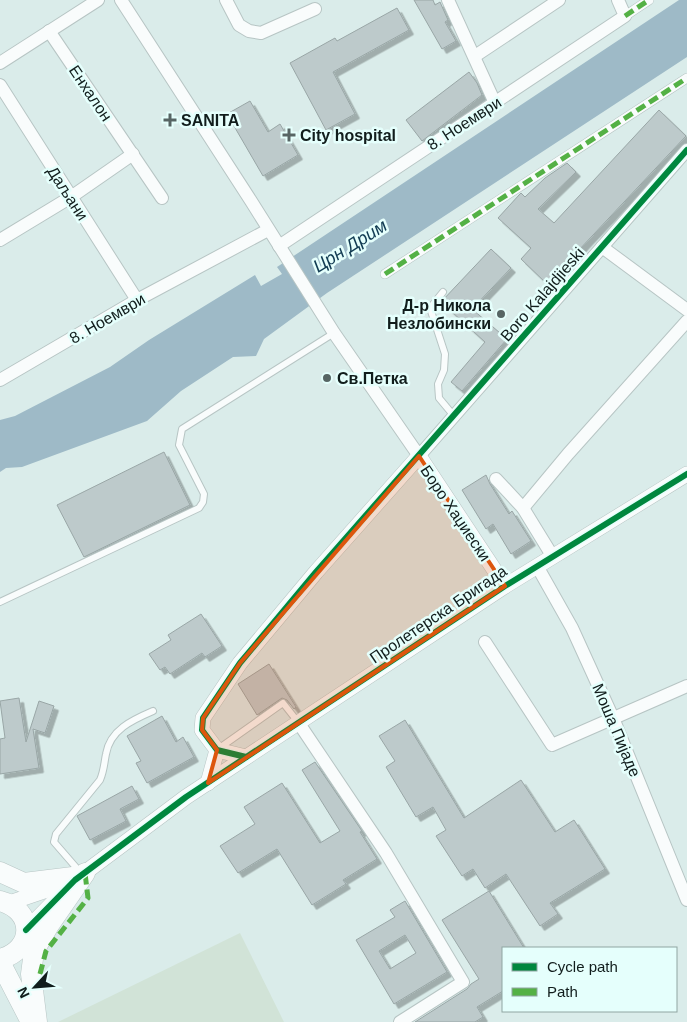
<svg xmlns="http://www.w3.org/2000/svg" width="687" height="1022" viewBox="0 0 687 1022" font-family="Helvetica,sans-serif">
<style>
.green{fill:#d1e3d7}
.water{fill:#9ebac7}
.building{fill:#bdcacb;stroke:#99a6a6;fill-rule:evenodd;filter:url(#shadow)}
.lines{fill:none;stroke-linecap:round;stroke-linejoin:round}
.service-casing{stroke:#b7c5c4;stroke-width:8}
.pedestrian-casing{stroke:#b7c5c4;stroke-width:10}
.minor-casing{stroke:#b7c5c4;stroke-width:14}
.tertiary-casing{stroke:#b7c5c4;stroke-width:16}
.primary-casing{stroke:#b7c5c4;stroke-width:21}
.service{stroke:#f9fcfc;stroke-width:6}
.pedestrian{stroke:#f9fcfc;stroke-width:9}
.minor{stroke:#f9fcfc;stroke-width:12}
.tertiary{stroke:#f9fcfc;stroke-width:15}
.primary{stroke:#f9fcfc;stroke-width:20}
.quiet{stroke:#54b145;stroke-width:5;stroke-dasharray:10 5;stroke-linecap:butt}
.cycleway-casing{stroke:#e5fffc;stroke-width:9}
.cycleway{stroke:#00873e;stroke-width:6}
.marked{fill:#dd560d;fill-opacity:0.2;stroke:#dd560d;stroke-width:4;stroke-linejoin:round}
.poi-dot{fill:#576564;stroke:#e5fffc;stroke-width:2}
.labels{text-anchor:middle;stroke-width:5;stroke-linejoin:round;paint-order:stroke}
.street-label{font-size:16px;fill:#111d1c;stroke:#e5fffc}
.poi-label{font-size:16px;font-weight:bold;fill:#111d1c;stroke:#e5fffc;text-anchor:start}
.water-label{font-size:18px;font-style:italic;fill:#113b52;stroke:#e5fffc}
</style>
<defs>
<filter id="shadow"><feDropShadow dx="4.5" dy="4.5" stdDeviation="0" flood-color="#0004"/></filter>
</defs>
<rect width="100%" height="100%" fill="#daecea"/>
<polygon class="green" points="240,933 284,1022 58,1022"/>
<polygon class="water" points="679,0 687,0 687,57 327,293 264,339 256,356 233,357 181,391 147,421 22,467 6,468 0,472 0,420 15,416 110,367 149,340 255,275 261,286 282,274 277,267"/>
<g class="building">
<polygon points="414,0 433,0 435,5 440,2 448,20 445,22 456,41 442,49"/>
<polygon points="397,8 409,30 333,72 355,114 326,130 290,63 335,38 337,41"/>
<polygon points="469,72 477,83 482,95 422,141 406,120"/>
<polygon points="250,101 268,132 280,124 298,155 263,176 227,114"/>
<polygon points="659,110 686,136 547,284 521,259 531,248 498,218 519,195 521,193 525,197 545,178 567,163 576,172 538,209 554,223"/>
<polygon points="491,249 511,268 472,309 507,339 462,391 451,382 485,342 441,302"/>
<polygon points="164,452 190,505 84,557 57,505"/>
<polygon points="486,475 490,484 509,514 512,511 531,541 511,554 493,524 486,529 462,490"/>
<polygon points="201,614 222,646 205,657 202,653 170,674 165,667 160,670 149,654 171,640 168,635"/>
<polygon points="269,664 296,707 294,709 287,700 282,698 257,715 238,684"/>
<polygon points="19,698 26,742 39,701 54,706 45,733 33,729 39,768 0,774 0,739 5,738 0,701"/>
<polygon points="162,716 176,742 183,737 194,757 147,783 136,763 141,761 127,736"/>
<polygon points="405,720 464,818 521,780 555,832 574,820 605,869 550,903 558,914 540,926 506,874 485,888 473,869 462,876 436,836 446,830 433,807 416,817 386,767 395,761 379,736"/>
<polygon points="315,762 362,831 360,832 377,859 343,880 346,884 312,905 277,849 238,873 220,846 255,824 244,807 282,783 320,843 340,831 302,770"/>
<polygon points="132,786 139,799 120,809 126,821 90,840 77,816"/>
<polygon points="489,891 524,948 503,948 503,991 477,1007 483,1017 475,1022 415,1022 467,989 471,984 479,979 442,920"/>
<path d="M405,901L447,972L394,1004L356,940L395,917L390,910ZM405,935L416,953L390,969L379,951Z"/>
</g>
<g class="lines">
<g class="service-casing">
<g id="service">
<polyline points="443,292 430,308 445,354 444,370 438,384 439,398 454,416"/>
<polyline points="0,602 199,508 203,502 204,494 179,445 182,429 334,333"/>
<polyline points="218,749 283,703 298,722"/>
<path d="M80,872L54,842L56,834L100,780C104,771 104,764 106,754C110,730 132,720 153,711"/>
</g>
</g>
<g class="pedestrian-casing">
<g id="pedestrian">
<polyline points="625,16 649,0"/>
<polyline points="385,274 687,78"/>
</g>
</g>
<g class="minor-casing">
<g id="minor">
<polyline points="121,0 251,201 334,333 419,456 687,150"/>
<polyline points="226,0 239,25 249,31 261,33 315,9"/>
<polyline points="448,0 495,103"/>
<polyline points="49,31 162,198"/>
<polyline points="475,56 559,0"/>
<polyline points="0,63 98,0"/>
<polyline points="0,85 137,300"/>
<polyline points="0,240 71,197 133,154"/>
<polyline points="279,246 625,16 618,0"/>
<polyline points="602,247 687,310"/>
<polyline points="0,380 137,300 268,230"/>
<polyline points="496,479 523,508 553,557"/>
<polyline points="523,508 568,454 687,321"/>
<polyline points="537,566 572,628 613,718 687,900"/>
<polyline points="485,642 552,745 687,686"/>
<polyline points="298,722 386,853 463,982 400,1022"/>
</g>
</g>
<g class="tertiary-casing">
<g id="tertiary">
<polyline points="246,757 217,750 202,730 203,718 240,663 316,572 419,456 505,586"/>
<polyline points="208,783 217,750"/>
<polyline points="9,903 65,884"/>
<polyline points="26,930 75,880 186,797 505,586 687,474"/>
</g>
</g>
<g class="primary-casing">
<g id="primary">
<polyline points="0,872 24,883 81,876"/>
<path d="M0,901C35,910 35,950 0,959"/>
<polyline points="0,962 31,1022"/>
<polyline points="37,1022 31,974 34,951 49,925 85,873"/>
</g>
</g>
<use href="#service" class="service"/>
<use href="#pedestrian" class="pedestrian"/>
<use href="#minor" class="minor"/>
<use href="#tertiary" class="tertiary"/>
<use href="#primary" class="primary"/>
<g class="quiet">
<polyline points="625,16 649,0"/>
<polyline points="385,274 687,78"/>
<polyline points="40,974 46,951 88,898 85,873"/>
</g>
<g class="cycleway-casing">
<g id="cycleway">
<polyline points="246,757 217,750 202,730 203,718 240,663 316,572 687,150"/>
<polyline points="26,930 75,880 186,797 505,586 687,474"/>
</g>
</g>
<use href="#cycleway" class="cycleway"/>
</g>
<path class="marked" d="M419,456L505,586L208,783L217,750L202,730L203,718L240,663Z"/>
<g class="poi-dot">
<path d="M167.5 112.5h5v5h5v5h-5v5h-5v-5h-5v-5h5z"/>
<path d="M286.5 127.5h5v5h5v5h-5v5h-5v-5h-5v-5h5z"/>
<circle cx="501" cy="314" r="5"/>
<circle cx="327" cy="378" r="5"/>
</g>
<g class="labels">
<g class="street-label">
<text transform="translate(91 93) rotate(56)" y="6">Енхалон</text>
<text transform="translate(464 123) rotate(-33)" y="6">8. Ноември</text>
<text transform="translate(68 193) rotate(57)" y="6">Даљани</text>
<text transform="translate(542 294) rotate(-49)" y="6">Boro Kalajdjieski</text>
<text transform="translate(107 318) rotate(-30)" y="6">8. Ноември</text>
<text transform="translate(456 513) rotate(56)" y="6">Боро Хаџиески</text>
<text transform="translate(438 614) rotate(-34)" y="6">Пролетерска Бригада</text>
<text transform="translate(617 730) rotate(67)" y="6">Моша Пијаде</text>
</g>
<g class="poi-label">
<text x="181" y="126">SANITA</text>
<text x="300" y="141">City hospital</text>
<text x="491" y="311" text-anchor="end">Д-р Никола<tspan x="491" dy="18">Незлобински</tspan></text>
<text x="337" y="384">Св.Петка</text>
</g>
<g class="water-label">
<text transform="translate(350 246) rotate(-32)" y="6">Црн Дрим</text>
</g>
</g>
<rect x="502" y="947" width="175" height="65" fill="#e5fffc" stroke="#90a5a2"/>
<rect x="512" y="963" width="25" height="8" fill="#00873e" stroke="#90a5a2"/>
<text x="547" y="972" font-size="15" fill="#111d1c">Cycle path</text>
<rect x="512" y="988" width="25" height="8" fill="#54b145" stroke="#90a5a2"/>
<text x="547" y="997" font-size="15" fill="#111d1c">Path</text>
<g transform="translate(35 987) rotate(244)" stroke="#e5fffc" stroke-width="4" paint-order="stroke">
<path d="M0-4L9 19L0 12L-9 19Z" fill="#111d1c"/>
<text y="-8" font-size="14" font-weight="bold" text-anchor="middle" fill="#111d1c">N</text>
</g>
</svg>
